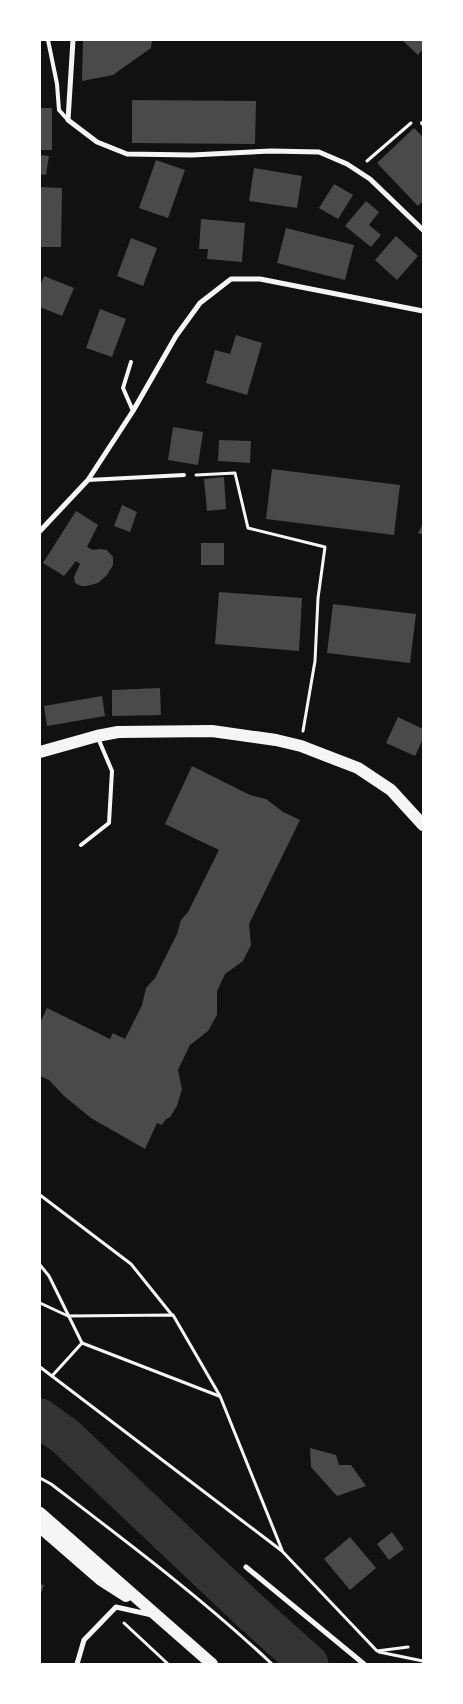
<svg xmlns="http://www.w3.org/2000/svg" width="463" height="1704" viewBox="0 0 463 1704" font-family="'Nunito Sans',sans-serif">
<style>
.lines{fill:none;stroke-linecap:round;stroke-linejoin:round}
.river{stroke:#333;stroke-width:39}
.building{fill:#4a4a4a}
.path{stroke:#f5f5f5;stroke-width:3}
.service{stroke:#f5f5f5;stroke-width:4}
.minor{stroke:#f5f5f5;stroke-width:5}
.primary{stroke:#f5f5f5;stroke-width:12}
</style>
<rect width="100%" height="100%" fill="#111"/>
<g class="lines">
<polyline class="river" points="40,1418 66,1437 250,1611 309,1664"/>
</g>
<g class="building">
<polygon points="83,40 152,40 151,48 113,75 82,81"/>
<polygon points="402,40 423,40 423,49 418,55"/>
<polygon points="132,100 256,101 255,144 132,143"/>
<rect x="40" y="108" width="12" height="42"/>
<polygon points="414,128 423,137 423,201 418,206 377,163"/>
<polygon points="40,155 49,156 46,175 40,174"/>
<polygon points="156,160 185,170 168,218 139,208"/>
<polygon points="254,168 302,176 297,208 249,201"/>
<polygon points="334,184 353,195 338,219 319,208"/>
<polygon points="40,187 62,188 61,247 40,247"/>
<polygon points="366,201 379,212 369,225 381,235 371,247 345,226"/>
<polygon points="201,219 245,223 242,262 207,259 208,249 199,249"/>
<polygon points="286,228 354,245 345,280 277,263"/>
<polygon points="396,236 418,256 397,280 375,260"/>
<polygon points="131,238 157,248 143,286 117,276"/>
<polygon points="44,276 74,288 62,316 40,307 40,286"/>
<polygon points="100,309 126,319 112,357 86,348"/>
<polygon points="236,335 262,343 247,395 206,383 215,350 230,354"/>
<polygon points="173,427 203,432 198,465 168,460"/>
<polygon points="219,440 251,441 250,463 218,461"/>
<polygon points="272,469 400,485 394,535 266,519"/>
<polygon points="224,477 226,509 207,511 204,479"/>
<polygon points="122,505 137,512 130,532 114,526"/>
<polygon points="76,511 98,525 87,547 93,550 100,549 107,550 113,557 113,565 107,575 98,583 87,586 81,586 75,583 74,577 80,564 76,561 64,576 43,563"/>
<polygon points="423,524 423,535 418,533"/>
<rect x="201" y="543" width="23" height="22"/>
<polygon points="219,592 302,598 299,651 215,644"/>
<polygon points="333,604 416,614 410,663 327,653"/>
<polygon points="160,688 161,715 112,716 112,690"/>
<polygon points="102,696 105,716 47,726 44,706"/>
<polygon points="398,717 423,729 423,739 415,756 386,743"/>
<polygon points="192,766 250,795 266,799 283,812 300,820 249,924 251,945 243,961 225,974 217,991 217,1015 208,1031 190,1045 178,1070 182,1089 177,1106 170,1117 165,1120 162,1125 157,1123 145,1149 91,1118 64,1096 49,1080 40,1076 40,1023 47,1008 110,1039 113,1033 125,1039 142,1005 146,988 155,978 177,934 181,920 188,912 219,850 165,824"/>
<polygon points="310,1448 336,1455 339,1465 351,1465 366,1486 337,1496 311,1467"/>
<polygon points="392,1532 404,1549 389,1560 377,1544"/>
<polygon points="350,1537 376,1568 350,1590 324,1559"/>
<polygon points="40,1584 44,1585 40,1596"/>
</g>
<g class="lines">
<g class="path">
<polyline points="367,161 411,123"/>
<polyline points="196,475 235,473 248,528 325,547 318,598 315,661 303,731"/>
<polyline points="40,1195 131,1264 172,1315"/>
<polyline points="40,1265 49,1276 82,1343 52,1376"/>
<polyline points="40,1303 68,1316 173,1315 220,1396 282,1550"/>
<polyline points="82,1343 219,1396"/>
<polyline points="40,1367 282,1551 377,1651 408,1647"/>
<path d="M40,1478L51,1484C127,1542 203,1599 272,1664"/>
<polyline points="124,1623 168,1664"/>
<polyline points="379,1652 423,1661"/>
</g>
<g class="service">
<polyline points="48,40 57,84 59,110 68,120"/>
<polyline points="422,123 423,124"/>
<polyline points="131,362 123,388 133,411"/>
<polyline points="88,480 184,475"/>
<polyline points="81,845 109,823 112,771 98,738"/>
</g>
<g class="minor">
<polyline points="73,40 68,120 97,142 127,154 192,155 271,151 319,152 347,164 370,179 423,230"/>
<polyline points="40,531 88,480 133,411 176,336 200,303 231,279 260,279 423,311"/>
<polyline points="246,1567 364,1664"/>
<polyline points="77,1664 84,1640 116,1607 152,1615"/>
</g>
<g class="primary">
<polyline points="40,752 97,736 118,732 212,731 276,740 301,746 358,768 391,790 423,825"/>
<polyline points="40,1513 212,1664"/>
<polyline points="40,1527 101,1580 126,1596"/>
</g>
</g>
<rect width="463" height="1704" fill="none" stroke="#ffffff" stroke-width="82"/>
</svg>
